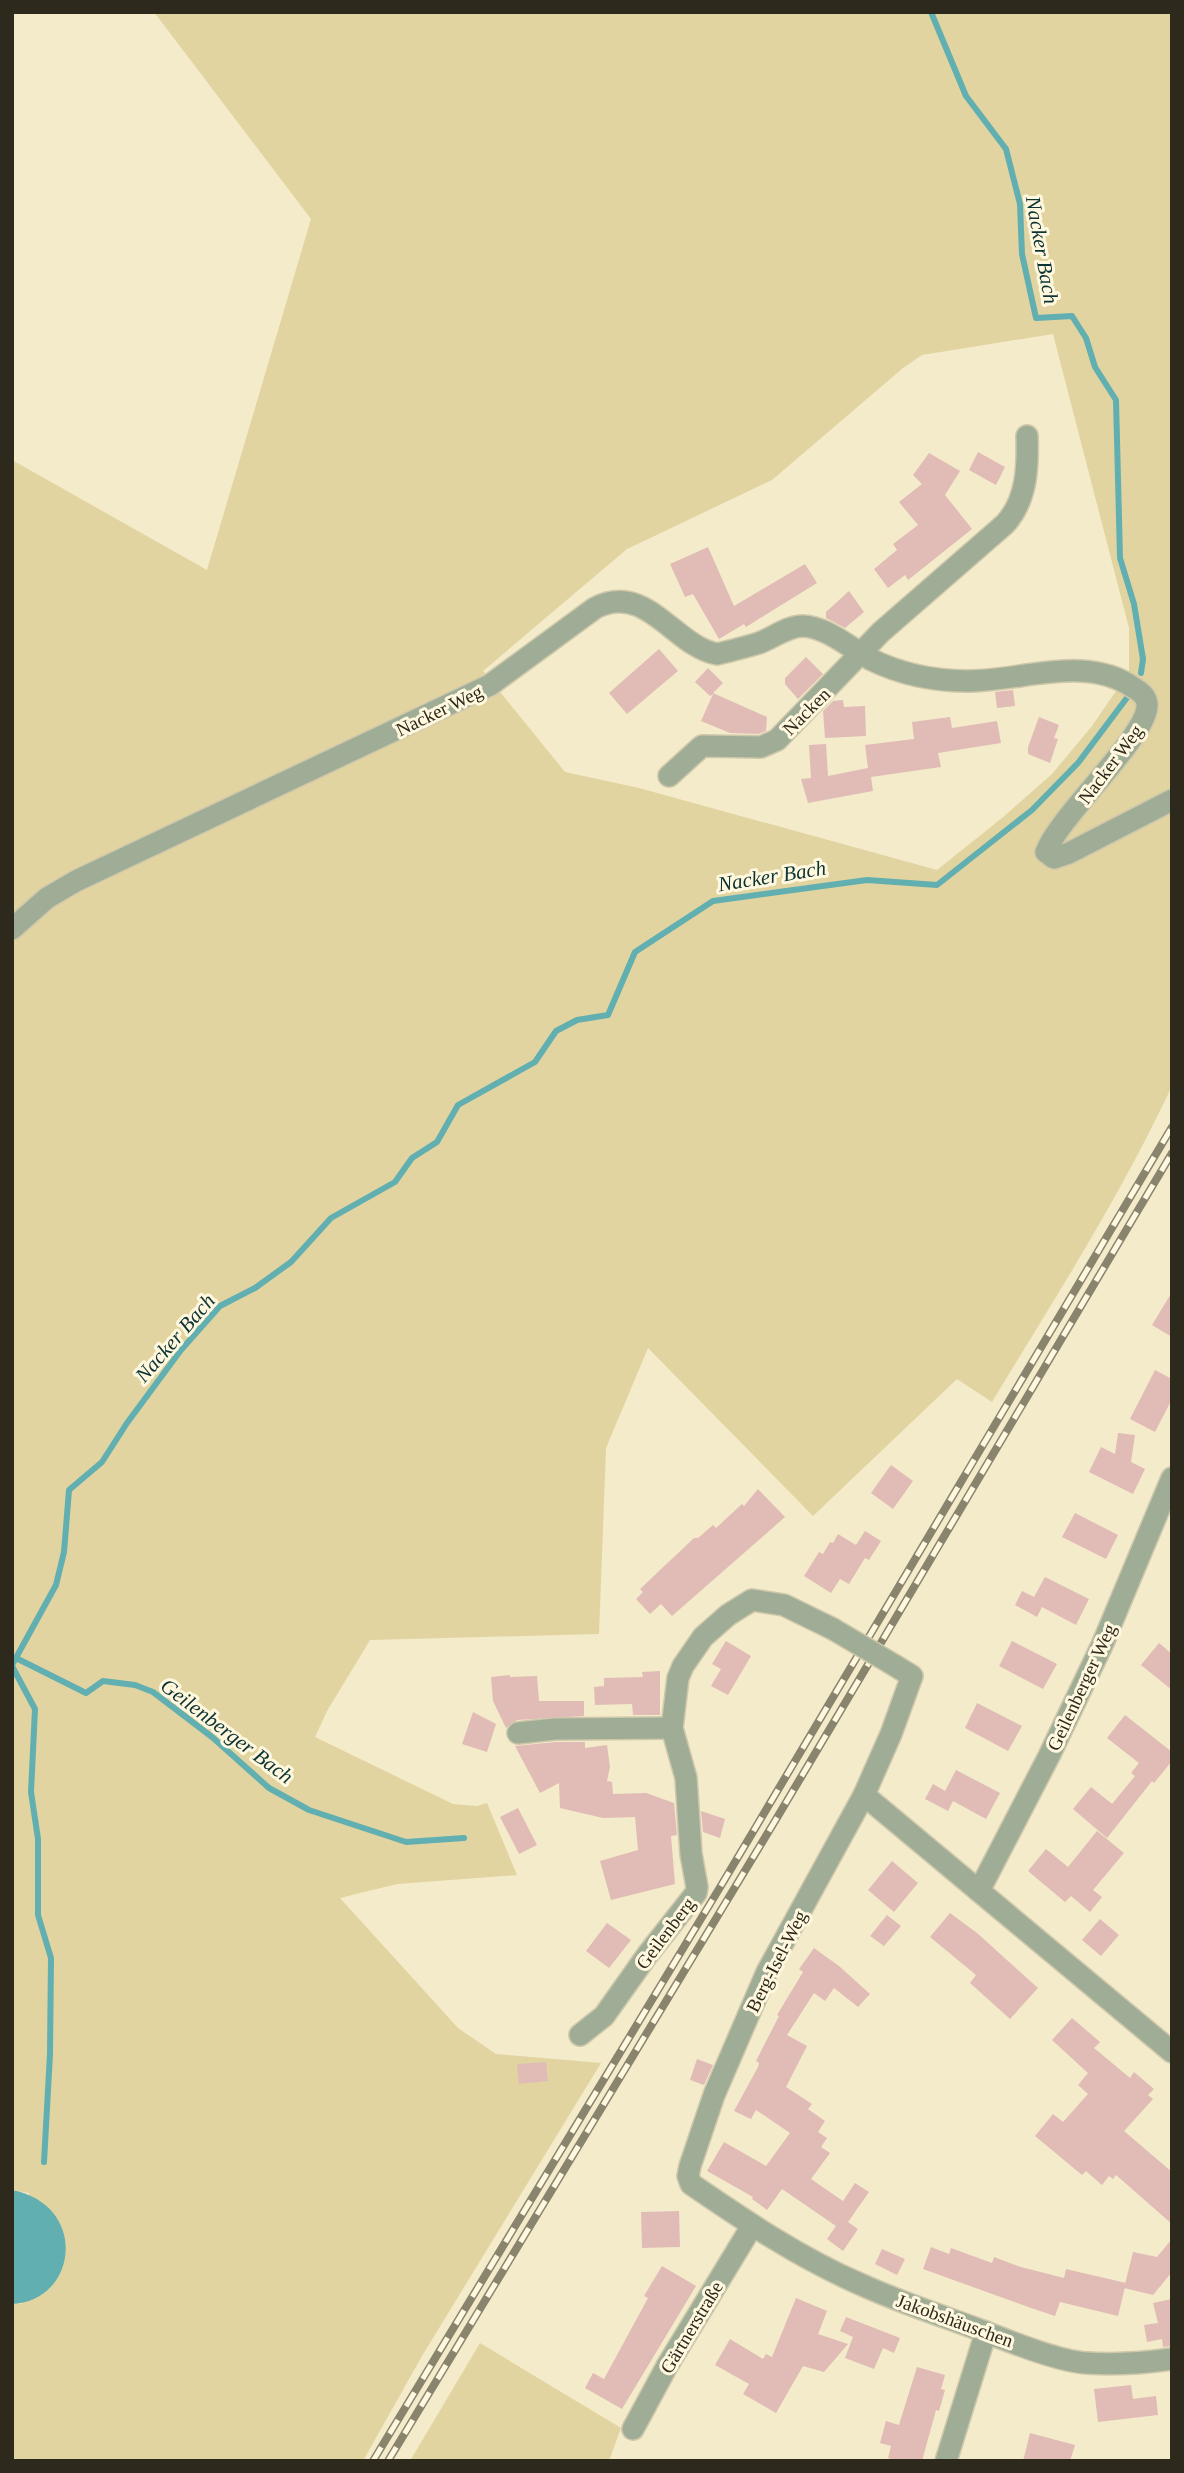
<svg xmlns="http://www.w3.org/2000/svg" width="1184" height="2473" viewBox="0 0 1184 2473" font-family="Georgia,serif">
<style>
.green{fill:#e2d4a0;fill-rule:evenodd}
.water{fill:#61afb0}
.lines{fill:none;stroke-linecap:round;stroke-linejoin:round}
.stream{stroke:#61afb0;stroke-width:6}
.building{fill:#e1bcb6}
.street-casing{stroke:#cfc8ab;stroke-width:24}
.street{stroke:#a0ad96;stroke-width:21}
.rail-casing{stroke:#89846e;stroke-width:8}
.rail{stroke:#fff8de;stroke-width:5;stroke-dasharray:16;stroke-linecap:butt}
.street-bridge-casing{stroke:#cfc8ab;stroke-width:24;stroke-linecap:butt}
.street-bridge{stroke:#a0ad96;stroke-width:21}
.labels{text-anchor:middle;stroke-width:6;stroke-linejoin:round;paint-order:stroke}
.street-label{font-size:19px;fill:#2d2a1d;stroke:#fff8de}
.water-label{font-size:21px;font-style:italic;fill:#0c3334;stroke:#fff8de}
</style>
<rect width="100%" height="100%" fill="#f3ebca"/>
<g class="green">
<path d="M154,12H1172V1086C1120,1197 1055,1298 992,1402L957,1379L813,1516L648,1348L606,1448L599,1634L370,1640L327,1711L315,1737L453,1804L477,1806L487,1803L517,1875L397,1884L340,1898L458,2028L496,2054L601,2063L422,2356L363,2461H12V2304H21L29,2193L12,2190V1919L14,1917L12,1908V460L207,570L311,219ZM1053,334L1129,628V672L1092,726L1052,774L1002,818L937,870L639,788L565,772L483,671L627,549L772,480L903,368L922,355Z"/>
<polygon points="480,2343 621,2428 609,2461 410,2461"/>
</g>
<path class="water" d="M12,2190C89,2205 78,2301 12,2304Z"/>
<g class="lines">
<g class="stream">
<polyline points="931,12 966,96 1006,149 1020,204 1022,254 1036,318 1072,316 1086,338 1095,367 1116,400 1120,558 1134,604 1143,659 1141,673"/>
<polyline points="16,1658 86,1693 103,1681 135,1685 153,1692 212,1737 269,1788 309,1810 406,1842 464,1838"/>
<polyline points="12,1665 56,1585 64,1552 69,1490 102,1462 127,1423 181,1350 220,1306 255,1288 291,1262 331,1218 395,1182 412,1158 437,1142 458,1105 535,1062 556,1031 577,1020 608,1015 635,952 713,901 867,880 937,885 1032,810 1078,763 1129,695"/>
<polyline points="12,1666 35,1709 31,1792 38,1839 38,1915 51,1958 50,2054 44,2162"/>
</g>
</g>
<g class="building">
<polygon points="978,452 1005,467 996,485 969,470"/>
<polygon points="929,453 960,471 945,495 972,529 908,580 905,575 888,588 874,569 897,550 893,544 918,525 899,502 922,484 913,475"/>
<polygon points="708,547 734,606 805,564 817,583 746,627 744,624 719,639 693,594 685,597 670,564"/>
<polygon points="849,591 864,612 845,628 826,618 826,612"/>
<polygon points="659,649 678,671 627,714 609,693"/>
<polygon points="806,657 823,674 798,699 785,684 785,678"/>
<polygon points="708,668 723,683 713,693 767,717 766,731 758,734 730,733 701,721 713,694 710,696 695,682"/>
<polygon points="1013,690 1015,706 997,708 995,692"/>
<polygon points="843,700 844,707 865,706 866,736 825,738 823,711 833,701"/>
<polygon points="950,717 952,728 997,721 1001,743 938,753 941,767 871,777 873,791 808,803 801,779 811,778 809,745 826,744 828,776 868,768 865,745 914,739 912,722"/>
<polygon points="1039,717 1059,725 1054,738 1058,739 1050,763 1028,754 1028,747"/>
<polygon points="1172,1292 1172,1337 1152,1325"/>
<polygon points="1155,1370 1172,1379 1172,1399 1155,1432 1130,1419"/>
<polygon points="1118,1433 1135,1435 1131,1462 1145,1469 1133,1494 1089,1472 1101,1447 1115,1454"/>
<polygon points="891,1465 913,1481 893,1509 871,1493"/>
<polygon points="758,1489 785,1517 672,1616 661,1604 650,1614 636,1599 643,1592 640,1589 694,1538 698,1538 713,1525 716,1528 742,1504 744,1506"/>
<polygon points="1075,1513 1118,1535 1106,1559 1062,1537"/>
<polygon points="865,1531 881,1541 869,1560 865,1558 849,1584 840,1579 831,1593 804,1576 819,1552 823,1554 830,1542 833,1543 838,1534 856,1545"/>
<polygon points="1045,1577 1089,1599 1076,1625 1042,1607 1037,1617 1015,1605 1022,1591 1034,1597"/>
<polygon points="726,1641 751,1656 728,1695 711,1686 721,1669 712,1664"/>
<polygon points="1012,1641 1057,1664 1043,1689 999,1666"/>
<polygon points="1159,1643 1172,1654 1172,1690 1141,1665"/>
<polygon points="660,1671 660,1715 633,1715 632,1704 595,1705 594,1687 604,1686 604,1678 643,1677 642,1672"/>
<polygon points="510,1675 510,1677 537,1676 539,1701 584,1701 584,1716 517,1720 506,1728 493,1701 491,1677"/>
<polygon points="977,1703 1022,1726 1008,1751 965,1728"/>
<polygon points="473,1712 496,1724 487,1752 462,1744"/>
<polygon points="1125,1715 1172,1752 1172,1761 1154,1783 1152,1781 1107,1838 1073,1809 1091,1787 1112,1804 1135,1776 1131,1773 1139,1763 1107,1738"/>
<polygon points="556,1742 585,1742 585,1748 607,1745 610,1767 607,1781 612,1782 613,1794 646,1793 674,1803 677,1835 671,1836 675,1884 611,1900 600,1861 638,1850 635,1817 603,1818 560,1808 559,1783 540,1793 515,1746"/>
<polygon points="956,1770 1000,1793 986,1819 953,1801 948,1811 925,1799 933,1784 945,1791"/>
<polygon points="518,1808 537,1845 519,1854 500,1817"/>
<polygon points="701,1811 725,1819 720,1838 703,1832"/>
<polygon points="1097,1831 1124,1853 1093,1890 1102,1897 1090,1912 1071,1896 1065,1902 1028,1871 1046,1849 1068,1867"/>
<polygon points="892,1861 918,1883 894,1912 868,1890"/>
<polygon points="950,1913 977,1933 1038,1988 1010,2019 970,1983 976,1975 930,1937"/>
<polygon points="887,1915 901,1926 884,1946 870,1936"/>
<polygon points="1100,1919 1119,1935 1101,1956 1082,1940"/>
<polygon points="607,1923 631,1940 609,1968 586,1951"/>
<polygon points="814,1948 839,1966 870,1994 858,2007 834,1988 825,2001 814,1993 787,2035 807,2046 786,2087 812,2104 808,2109 825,2121 818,2132 827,2138 821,2147 830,2153 811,2179 843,2201 855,2183 869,2192 848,2222 858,2229 843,2251 827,2239 836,2226 782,2189 767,2210 752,2199 753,2197 707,2171 724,2142 766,2166 790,2133 756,2110 751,2119 734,2111 758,2067 759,2063 756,2061 779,2016 777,2015 803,1972 799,1969"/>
<polygon points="1072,2018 1100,2042 1094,2048 1130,2078 1134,2072 1154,2089 1148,2095 1153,2099 1124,2131 1172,2172 1172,2224 1116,2175 1113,2179 1109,2176 1102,2185 1086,2171 1082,2175 1035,2136 1053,2114 1063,2122 1088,2094 1078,2085 1088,2073 1052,2040"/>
<polygon points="697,2059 713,2065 704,2085 690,2080"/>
<polygon points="546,2062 548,2081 519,2084 517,2064"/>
<polygon points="679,2211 680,2247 642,2248 641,2212"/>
<polygon points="1172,2239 1172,2272 1153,2295 1124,2288 1133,2252 1157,2257"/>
<polygon points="931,2247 949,2254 951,2248 992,2263 994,2257 1021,2267 1064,2278 1066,2269 1126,2283 1118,2316 1060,2302 1055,2316 1031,2308 923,2269"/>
<polygon points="882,2249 905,2259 897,2275 875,2264"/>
<polygon points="662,2266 696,2286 622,2409 585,2388 593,2373 604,2379 648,2298 644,2296"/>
<polygon points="796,2298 827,2311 818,2334 848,2344 824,2372 803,2366 776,2413 743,2394 749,2384 715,2365 730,2339 763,2359 766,2354 772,2357"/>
<polygon points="1172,2299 1172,2346 1163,2347 1162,2339 1147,2342 1144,2325 1158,2323 1153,2303"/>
<polygon points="846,2317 900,2338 894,2353 883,2348 874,2369 845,2358 853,2337 840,2331"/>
<polygon points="917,2367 945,2375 941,2389 945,2390 939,2411 936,2410 922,2461 898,2461 888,2458 891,2446 880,2443 886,2421 899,2425"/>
<polygon points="1131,2385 1133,2399 1156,2396 1158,2415 1098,2422 1094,2389"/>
<polygon points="1030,2433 1075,2445 1070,2461 1023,2461"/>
</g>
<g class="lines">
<g class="street-casing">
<g id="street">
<path d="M669,776L702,746L761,747L777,740L881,632L1005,524C1027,500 1028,467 1027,436"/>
<path d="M12,929L47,898L76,881L490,685L595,608C646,581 675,647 717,654C731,651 745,647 759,643C773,638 787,626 803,626C827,627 850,648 870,659C900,674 934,681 968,681C1022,681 1087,654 1134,688C1141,692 1146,696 1147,704C1150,734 1058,817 1046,852L1054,858L1069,853L1172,800"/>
<path d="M894,1665L912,1676L891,1734L864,1795L767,1972L714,2095L690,2166L688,2176L691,2184C745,2221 800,2258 860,2284C899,2302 940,2315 980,2330C1009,2341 1057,2361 1087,2363C1115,2365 1143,2363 1172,2359"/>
<polyline points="518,1733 555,1729 672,1728"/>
<polyline points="864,1795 1172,2052"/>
<polyline points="979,1891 1049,1756 1103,1643 1172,1478"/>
<polyline points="580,2035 604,2016 648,1954 696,1893 697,1887 691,1854 686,1778 672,1728 678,1678 683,1666 703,1637 728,1615 752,1600 784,1605 833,1629"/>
<polyline points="633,2429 667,2366 752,2226"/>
<polyline points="946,2461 986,2332"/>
</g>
</g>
<use href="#street" class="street"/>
<g class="rail-casing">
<g id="rail">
<polyline points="373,2461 719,1889 1172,1127"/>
<polyline points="388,2461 775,1821 1172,1153"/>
</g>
</g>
<use href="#rail" class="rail"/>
<g class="street-bridge-casing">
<polyline id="street-bridge" points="833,1629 894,1665"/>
</g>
<use href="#street-bridge" class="street-bridge"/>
</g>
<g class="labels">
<g class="street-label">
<text transform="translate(439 710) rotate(-26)" y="7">Nacker Weg</text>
<text transform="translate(806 711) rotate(-45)" y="7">Nacken</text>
<text transform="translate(1110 764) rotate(-53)" y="7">Nacker Weg</text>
<text transform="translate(1081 1687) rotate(-65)" y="7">Geilenberger Weg</text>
<text transform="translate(665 1933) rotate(-53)" y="7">Geilenberg</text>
<text transform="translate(776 1961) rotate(-63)" y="7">Berg-Isel-Weg</text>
<text transform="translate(955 2320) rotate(20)" y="7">Jakobshäuschen</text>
<text transform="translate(691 2327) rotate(-59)" y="7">Gärtnerstraße</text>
</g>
<g class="water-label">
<text transform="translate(1042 250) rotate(80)" y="7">Nacker Bach</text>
<text transform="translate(772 876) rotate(-9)" y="7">Nacker Bach</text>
<text transform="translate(175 1338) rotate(-49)" y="7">Nacker Bach</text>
<text transform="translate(227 1731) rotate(37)" y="7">Geilenberger Bach</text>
</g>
</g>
<rect width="1184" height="2473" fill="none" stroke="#2d2a1d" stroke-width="28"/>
</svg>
